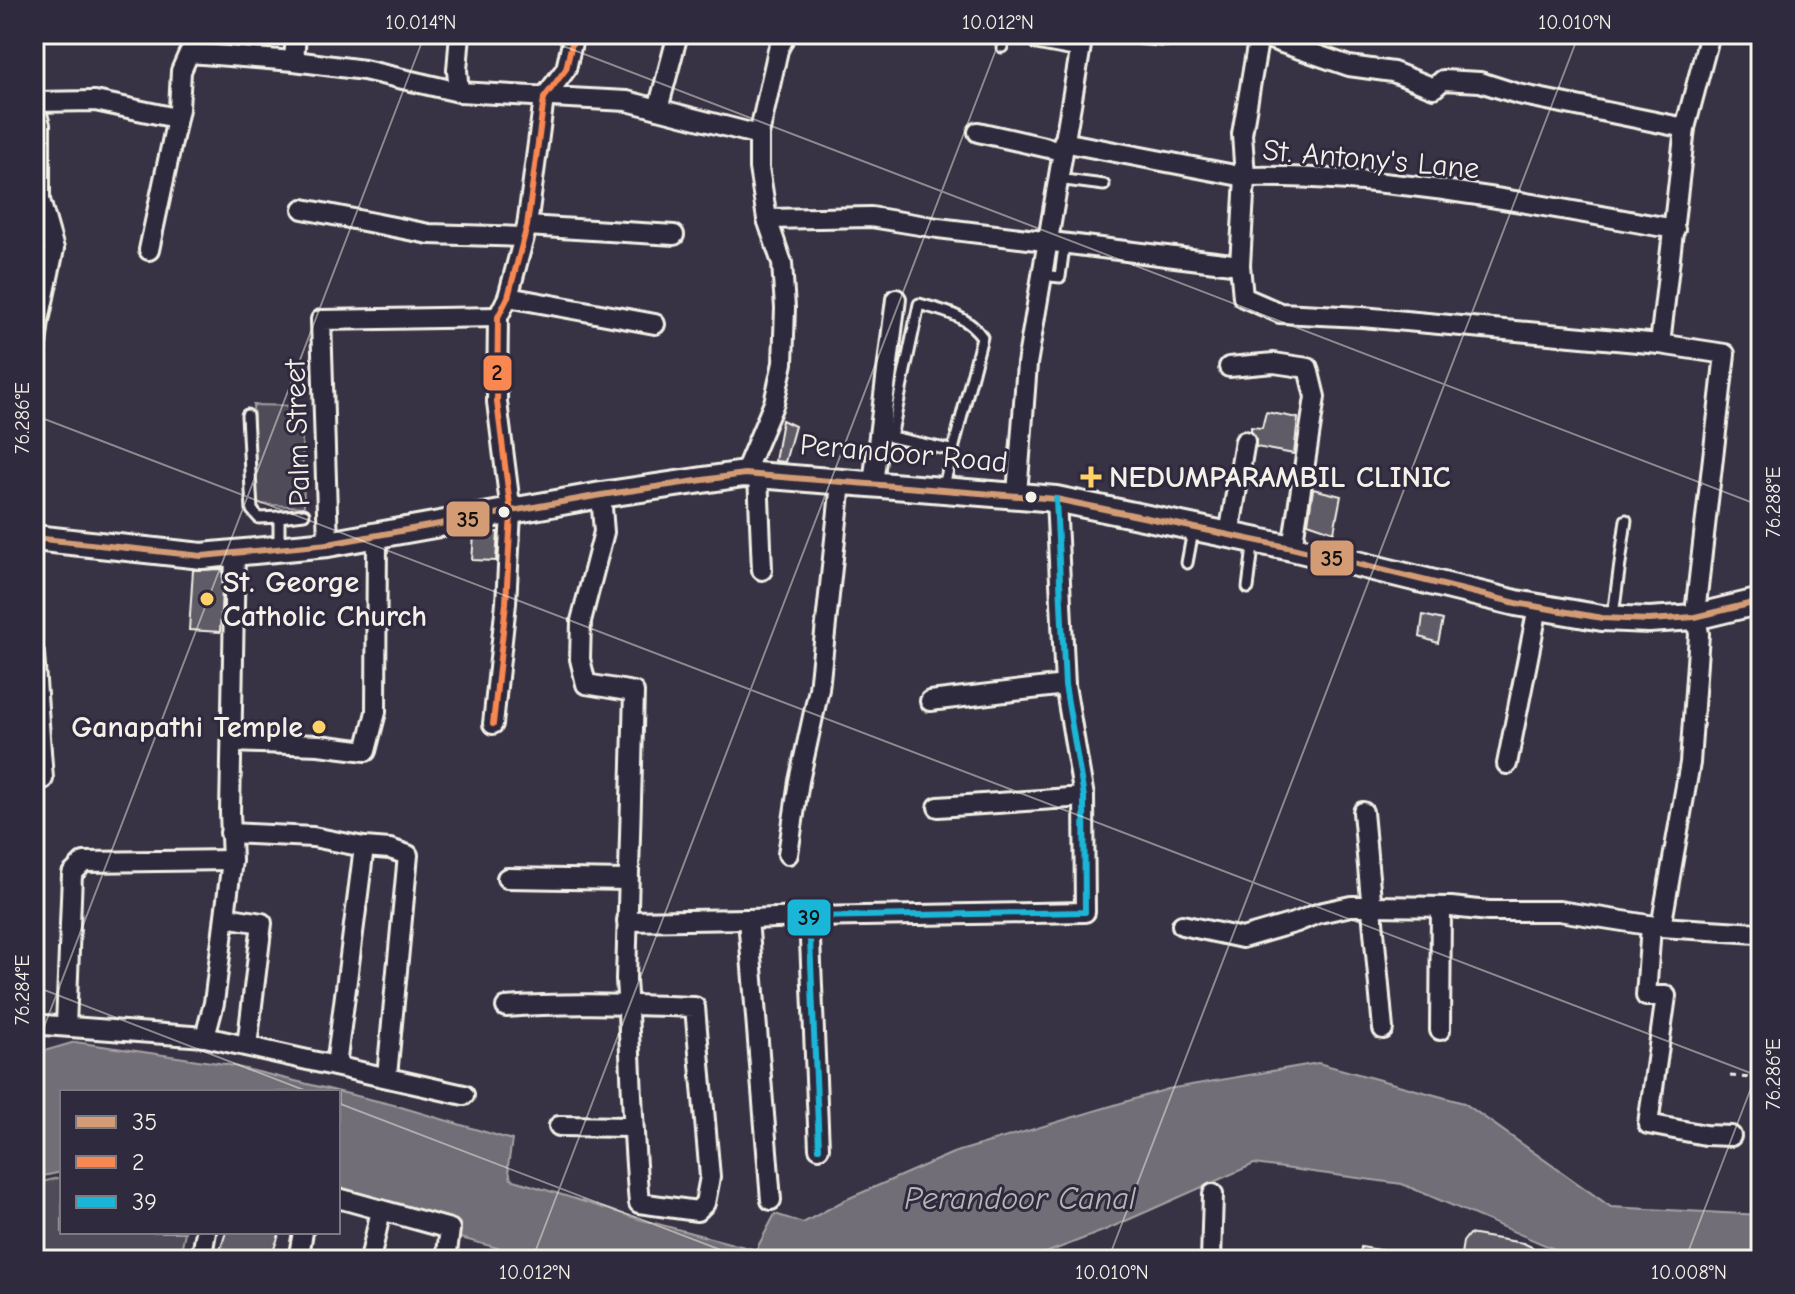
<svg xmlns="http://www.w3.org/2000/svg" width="1795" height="1294" viewBox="0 0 1795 1294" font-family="'Comic Neue',sans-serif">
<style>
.green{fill:#504b59;stroke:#a29ea0;stroke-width:2}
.water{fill:#726e77;stroke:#a6a2a4;stroke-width:2}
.building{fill:#5f5c67;stroke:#f4f1e8;stroke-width:2}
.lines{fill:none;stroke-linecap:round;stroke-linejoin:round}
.service-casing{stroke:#f4f1e8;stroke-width:15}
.minor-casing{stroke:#f4f1e8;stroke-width:24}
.secondary-casing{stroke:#f4f1e8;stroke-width:30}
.path{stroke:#f4f1e8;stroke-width:3;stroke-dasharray:6 6;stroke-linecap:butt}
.service{stroke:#2f2a3d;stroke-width:9}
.minor{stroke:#2f2a3d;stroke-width:18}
.secondary{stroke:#2f2a3d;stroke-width:24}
.bus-1-casing{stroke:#2f2a3d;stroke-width:12}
.bus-2-casing{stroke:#2f2a3d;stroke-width:12}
.bus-3-casing{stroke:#2f2a3d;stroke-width:12}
.bus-1{stroke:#d39c74;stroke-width:6}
.bus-2{stroke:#f88751;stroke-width:6}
.bus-3{stroke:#1ab6d8;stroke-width:6}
.ticks{fill:none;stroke:#f4f1e8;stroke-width:2;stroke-opacity:0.45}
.poi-dot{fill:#ffd166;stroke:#2f2a3d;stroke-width:3}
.bus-dot{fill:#f4f1e8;stroke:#2f2a3d;stroke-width:3}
.labels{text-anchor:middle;stroke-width:6;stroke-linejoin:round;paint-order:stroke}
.street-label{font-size:30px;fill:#f4f1e8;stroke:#2f2a3d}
.poi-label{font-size:30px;font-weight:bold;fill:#f4f1e8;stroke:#2f2a3d;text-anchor:start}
.water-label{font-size:32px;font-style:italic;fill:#bab6b5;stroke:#2f2a3d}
.line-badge{stroke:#2f2a3d;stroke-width:3}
.pale-badge-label{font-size:22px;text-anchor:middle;font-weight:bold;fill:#111}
.neatline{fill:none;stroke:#f4f1e8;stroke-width:3}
.ticks-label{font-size:20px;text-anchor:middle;fill:#f4f1e8}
</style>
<rect width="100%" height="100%" fill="#373244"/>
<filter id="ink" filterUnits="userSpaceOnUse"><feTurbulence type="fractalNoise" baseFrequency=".0125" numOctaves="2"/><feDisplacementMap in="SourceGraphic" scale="16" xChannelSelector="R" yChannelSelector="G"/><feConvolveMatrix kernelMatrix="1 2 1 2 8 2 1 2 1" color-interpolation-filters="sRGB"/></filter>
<g filter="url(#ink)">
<g class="green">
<polygon points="253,405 301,406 304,507 257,504"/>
<polygon points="62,1177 62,1232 185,1232 179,1260 34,1260 34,1184"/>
</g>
<polygon class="water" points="75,1042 225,1064 394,1105 512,1140 508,1166 511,1179 639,1219 756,1250 775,1214 803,1223 845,1200 953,1153 1168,1089 1318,1063 1464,1103 1611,1207 1761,1215 1761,1260 1580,1260 1402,1184 1254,1164 1103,1231 1028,1260 542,1260 431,1230 338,1200 338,1092 62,1092 62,1172 34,1178 34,1054"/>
<g class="building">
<polygon points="1266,412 1298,418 1294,454 1256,447 1256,438 1251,431 1251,427 1262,428"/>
<polygon points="782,420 795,426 785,462 775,461"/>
<polygon points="1313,489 1341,496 1334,532 1308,523"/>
<polygon points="498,532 496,561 472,560 474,535"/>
<polygon points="223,569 220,632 189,630 193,570"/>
<polygon points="1423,615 1443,620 1438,643 1420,637"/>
<polygon points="226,1232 280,1232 270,1260 217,1260"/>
<polygon points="1469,1234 1523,1243 1532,1247 1540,1260 1460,1260 1463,1242"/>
<polygon points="1361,1247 1398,1253 1397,1260 1359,1260"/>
</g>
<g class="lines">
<g class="service-casing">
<g id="service">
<polyline points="1036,44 1079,52"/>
<polyline points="1002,47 1004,34"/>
<polyline points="1057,179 1104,185"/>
<polyline points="1041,275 1060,277 1063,254"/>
<polyline points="247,415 252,510 259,518 279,517 279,548"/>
<path d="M943,489L982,337C967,315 943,311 919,304L891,437L954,451"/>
<polyline points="279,517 304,514"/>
<polyline points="1248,546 1253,547 1248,588"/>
<polyline points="1187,563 1193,531"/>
<polyline points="1613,615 1626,520"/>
</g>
</g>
<g class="minor-casing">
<g id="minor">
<polyline points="1141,34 1166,36"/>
<polyline points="294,61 296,34"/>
<polyline points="459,92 457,70 460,34"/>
<polyline points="34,102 95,101 176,118"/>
<polyline points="34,104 40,125 40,200 54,249 39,321 34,361"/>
<polyline points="658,109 678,34"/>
<polyline points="978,132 1062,151"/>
<path d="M1063,142L1245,177C1390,174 1532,204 1675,229"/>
<polyline points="303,209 429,234 524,237"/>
<polyline points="767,219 871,217 938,228 1240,265"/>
<polyline points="527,226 674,235"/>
<polyline points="149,250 179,109 181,71 189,53 294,61 364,70 459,92 627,101 759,135"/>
<polyline points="508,297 655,324"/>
<polyline points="1660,344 1362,317 1280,313 1243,297 1240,265 1245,177 1242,134 1259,35 1349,66 1393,72 1434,88 1443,80 1480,82 1518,94 1685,128"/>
<polyline points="1229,367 1274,363 1308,368 1315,397 1292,548"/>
<polyline points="744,474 774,403 783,363 785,308 782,263 767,219 759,168 759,135 778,50 786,34"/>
<polyline points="758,474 762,570"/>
<polyline points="873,484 896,299"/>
<polyline points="1017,494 1027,364 1083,34"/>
<polyline points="1229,535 1245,441"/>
<polyline points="328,544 321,320 498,317"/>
<polyline points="34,653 43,779 34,778"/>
<polyline points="930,701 1065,685"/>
<polyline points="493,724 506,603 511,513 497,402 498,317 508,297 527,226 544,98 566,69 574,34"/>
<polyline points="232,742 319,745 366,751 376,712 377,533"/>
<polyline points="1507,764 1538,607"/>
<polyline points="938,807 1084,797"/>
<polyline points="1363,812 1383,1029"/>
<polyline points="230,833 313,837 364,847 336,1066"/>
<polyline points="364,847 390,849 408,855 387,1076"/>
<polyline points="788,854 799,781 819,689 841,483"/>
<polyline points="507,878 628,880"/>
<polyline points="225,917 262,923 247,1046"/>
<polyline points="627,921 748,919"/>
<polyline points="1182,925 1242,938 1297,922 1319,913 1351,906 1372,906 1451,907 1489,911 1559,911 1661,927 1757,933"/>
<polyline points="1651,926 1646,996 1666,996 1648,1124 1705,1135 1731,1136"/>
<polyline points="1661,927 1690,763 1699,634 1695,613 1725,354 1660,344 1685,128 1710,34"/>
<path d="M506,1007C569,1002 632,1005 695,1007L710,1177L705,1203L697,1211L639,1203C632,1128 631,1054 626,979L634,692L586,684L580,659L581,621L604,532L601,495"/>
<polyline points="66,1026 72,874 84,862 232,860"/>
<polyline points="34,1030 44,1025 205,1037 464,1095"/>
<polyline points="1440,1030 1441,907"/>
<polyline points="205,1037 214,1003 232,860 230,812 235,553"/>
<polyline points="559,1126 632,1127"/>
<polyline points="819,1148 809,917 1085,912 1084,797 1065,685 1056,499"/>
<polyline points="338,1198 450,1229 446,1260"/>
<polyline points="771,1200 748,919 809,917"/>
<polyline points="201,1260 206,1232"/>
<polyline points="298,1260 303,1232"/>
<polyline points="370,1260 381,1210"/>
<polyline points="1211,1260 1213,1194"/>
</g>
</g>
<g class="secondary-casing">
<polyline id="secondary" points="34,538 202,556 328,544 601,495 744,474 1056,499 1292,548 1516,603 1602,618 1649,620 1695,617 1761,601"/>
</g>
<g class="path">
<polyline points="1730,1076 1761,1079"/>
<polyline points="1451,1258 1453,1260"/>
</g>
<use href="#service" class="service"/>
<use href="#minor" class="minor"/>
<use href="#secondary" class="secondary"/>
<g class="bus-1-casing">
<polyline id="bus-1" points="34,538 202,556 328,544 601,495 744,474 1056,499 1292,548 1516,603 1602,618 1649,620 1695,617 1761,601"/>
</g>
<g class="bus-2-casing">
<polyline id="bus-2" points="493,724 506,603 511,513 497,402 498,317 508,297 527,226 544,98 566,69 574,34"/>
</g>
<g class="bus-3-casing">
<polyline id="bus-3" points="819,1148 809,917 1085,912 1084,797 1065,685 1056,499"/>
</g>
<use href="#bus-1" class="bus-1"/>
<use href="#bus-2" class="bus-2"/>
<use href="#bus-3" class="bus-3"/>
</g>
</g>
<path class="ticks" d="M532,34L1761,506M34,415L1761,1077M34,986L309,1092M34,1053L425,34M338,1103L747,1260M532,1260L1002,34M1108,1260L1579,34M1685,1260L1761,1062"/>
<g class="poi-dot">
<path d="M1087 465h8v8h8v8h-8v8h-8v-8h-8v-8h8z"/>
<circle cx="207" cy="599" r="8"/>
<circle cx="319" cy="727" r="8"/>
</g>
<g class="bus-dot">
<circle cx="1031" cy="497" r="7"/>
<circle cx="504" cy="512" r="7"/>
</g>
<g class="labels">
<g class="street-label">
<text transform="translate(1371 159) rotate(5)" y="10">St. Antony's Lane</text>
<text transform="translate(297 433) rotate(-92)" y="10">Palm Street</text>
<text transform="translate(904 453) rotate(5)" y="10">Perandoor Road</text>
</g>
<g class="poi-label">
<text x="1109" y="487">NEDUMPARAMBIL CLINIC</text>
<text x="223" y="592">St. George<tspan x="223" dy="34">Catholic Church</tspan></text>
<text x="303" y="737" text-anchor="end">Ganapathi Temple</text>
</g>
<g class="water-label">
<text x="1020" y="1209">Perandoor Canal</text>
</g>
</g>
<g class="line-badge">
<rect x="482" y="354" width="31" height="38" rx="8" fill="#f88751"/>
<rect x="445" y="500" width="46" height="38" rx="8" fill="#d39c74"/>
<rect x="1309" y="539" width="46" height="38" rx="8" fill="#d39c74"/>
<rect x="786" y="898" width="46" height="39" rx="8" fill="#1ab6d8"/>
</g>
<g class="pale-badge-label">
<text x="497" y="380">2</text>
<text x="468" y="527">35</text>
<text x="1332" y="566">35</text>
<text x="809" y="925">39</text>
</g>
<rect width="1795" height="1294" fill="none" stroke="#2f2a3d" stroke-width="88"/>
<rect x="60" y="1090" width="280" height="144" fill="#2f2a3d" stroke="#7e7a81" stroke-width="2"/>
<rect x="76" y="1116" width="40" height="12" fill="#d39c74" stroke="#7e7a81" stroke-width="2"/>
<text x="132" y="1130" font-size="24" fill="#f4f1e8">35</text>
<rect x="76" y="1156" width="40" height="12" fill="#f88751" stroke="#7e7a81" stroke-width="2"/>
<text x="132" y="1170" font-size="24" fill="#f4f1e8">2</text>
<rect x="76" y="1196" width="40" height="12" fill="#1ab6d8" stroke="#7e7a81" stroke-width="2"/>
<text x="132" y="1210" font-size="24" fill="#f4f1e8">39</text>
<rect x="44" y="44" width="1707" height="1206" class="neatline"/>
<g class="ticks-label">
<text x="421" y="29">10.014°N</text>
<text x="998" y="29">10.012°N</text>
<text x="1575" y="29">10.010°N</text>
<text transform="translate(22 418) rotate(-90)" y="7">76.286°E</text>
<text transform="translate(1773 502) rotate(-90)" y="7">76.288°E</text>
<text transform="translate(22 990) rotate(-90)" y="7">76.284°E</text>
<text transform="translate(1773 1074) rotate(-90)" y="7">76.286°E</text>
<text x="535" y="1279">10.012°N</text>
<text x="1112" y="1279">10.010°N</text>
<text x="1689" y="1279">10.008°N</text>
</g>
</svg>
